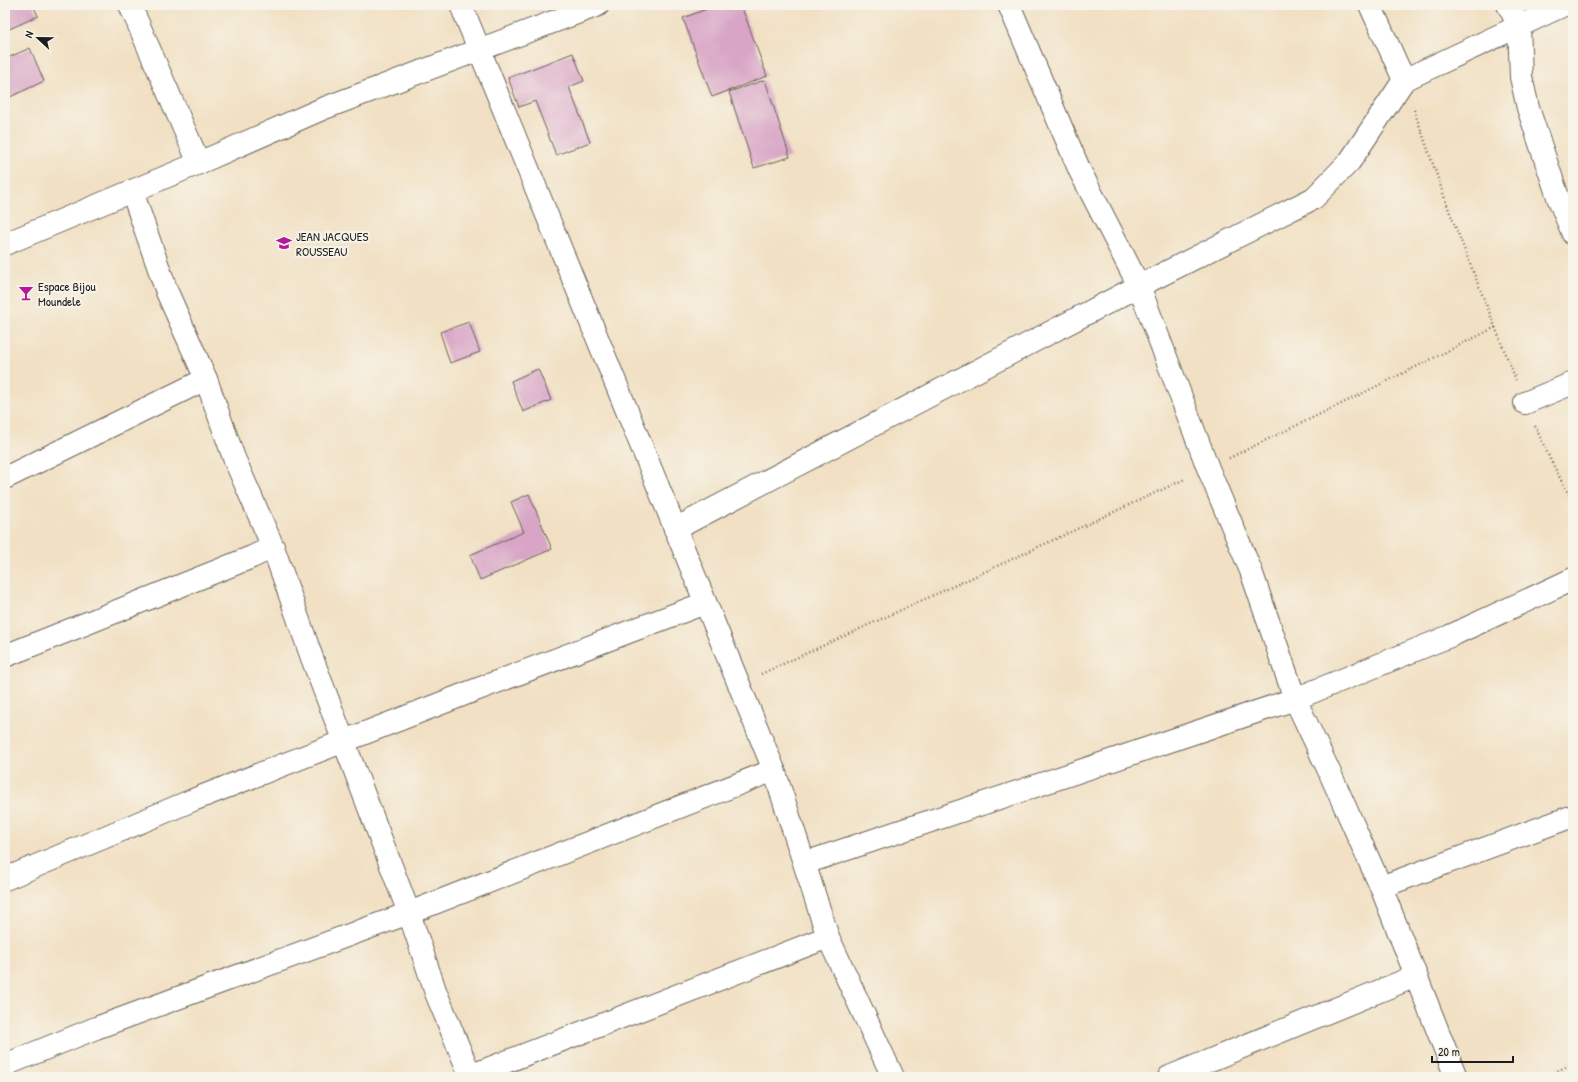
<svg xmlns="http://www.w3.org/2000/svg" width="1578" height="1082" viewBox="0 0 1578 1082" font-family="'Patrick Hand',sans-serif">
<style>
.building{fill:#d8a5c6}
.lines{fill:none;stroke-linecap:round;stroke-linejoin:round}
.street-casing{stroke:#676156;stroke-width:24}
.path{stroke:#676156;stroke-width:2.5;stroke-dasharray:1 3;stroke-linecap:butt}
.street{stroke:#fff;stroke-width:22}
.labels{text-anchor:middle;stroke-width:4;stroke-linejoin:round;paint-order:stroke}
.poi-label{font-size:13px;fill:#1c1c1c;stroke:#f7f3e8;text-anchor:start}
</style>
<rect width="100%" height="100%" fill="#f7f3e8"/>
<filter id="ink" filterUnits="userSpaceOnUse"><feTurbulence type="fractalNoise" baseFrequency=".025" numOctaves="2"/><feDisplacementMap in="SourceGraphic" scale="8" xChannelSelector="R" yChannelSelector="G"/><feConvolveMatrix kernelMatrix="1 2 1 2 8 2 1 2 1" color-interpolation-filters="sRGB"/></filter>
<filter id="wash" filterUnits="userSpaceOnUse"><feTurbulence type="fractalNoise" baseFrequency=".012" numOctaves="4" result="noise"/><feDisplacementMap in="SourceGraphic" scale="16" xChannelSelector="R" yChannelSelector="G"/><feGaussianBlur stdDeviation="0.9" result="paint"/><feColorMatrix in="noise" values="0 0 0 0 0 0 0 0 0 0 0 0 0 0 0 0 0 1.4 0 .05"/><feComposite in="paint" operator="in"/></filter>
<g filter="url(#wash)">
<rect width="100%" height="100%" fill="#f1e0c3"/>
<g id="blocks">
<g class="building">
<polygon points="5,5 33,5 38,16 5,31"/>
<polygon points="717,5 741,5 767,76 712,97 683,18"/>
<polygon points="30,48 44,81 6,99 5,59"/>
<polygon points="573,53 584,81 569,87 590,142 556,155 535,101 519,107 508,78"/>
<polygon points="765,80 790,157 754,168 729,92"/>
<polygon points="469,322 480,352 450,363 440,332"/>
<polygon points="538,369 551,400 523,412 511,381"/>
<polygon points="529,494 552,549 480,580 470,555 524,532 511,502"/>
</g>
</g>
</g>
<g filter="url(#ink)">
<use href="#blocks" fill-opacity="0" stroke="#676156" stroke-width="1"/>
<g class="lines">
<g class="street-casing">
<g id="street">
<polyline points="130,5 199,163"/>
<polyline points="461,5 774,770 828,937 893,1077"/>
<polyline points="1009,5 1080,171 1139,286 1208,468 1251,571 1295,699 1329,771 1381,887 1456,1077"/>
<polyline points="1370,5 1404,80"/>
<polyline points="1508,5 1519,26 1521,77 1528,108 1558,197 1573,234"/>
<polyline points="132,191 167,292 206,379 234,458 273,547 312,658 409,913 436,993 471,1077"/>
<polyline points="5,244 199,163 322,109 598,5"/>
<polyline points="1525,403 1573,383"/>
<polyline points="5,478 206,379"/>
<polyline points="675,529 1139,286 1314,198 1350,161 1404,80 1564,5"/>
<polyline points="5,656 252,557 273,547"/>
<polyline points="805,863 1295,699 1450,636 1573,579"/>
<polyline points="5,879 193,800 465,694 705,603"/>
<polyline points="1381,887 1573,816"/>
<polyline points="5,1065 96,1028 409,913 774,770"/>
<polyline points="467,1077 828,937"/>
<polyline points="1169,1077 1416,976"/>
</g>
</g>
<g class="path">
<polyline points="1414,110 1450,213 1516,380"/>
<polyline points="1535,426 1551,461 1573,502"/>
<polyline points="1229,458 1339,405 1496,327"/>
<polyline points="761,674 969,579 1185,479"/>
<polyline points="1543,1077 1573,1064"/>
</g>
<use href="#street" class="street"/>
</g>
</g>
<defs>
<g id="school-bare" transform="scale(1.2)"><path d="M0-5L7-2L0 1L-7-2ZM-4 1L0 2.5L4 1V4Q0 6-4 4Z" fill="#b5179e" stroke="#f7f3e8" stroke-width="2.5" paint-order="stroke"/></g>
<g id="bar-bare" transform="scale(1.2)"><path d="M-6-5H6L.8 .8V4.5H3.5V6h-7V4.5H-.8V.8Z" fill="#b5179e" stroke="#f7f3e8" stroke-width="2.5" paint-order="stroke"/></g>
</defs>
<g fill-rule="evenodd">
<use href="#school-bare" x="284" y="243"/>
<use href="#bar-bare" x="26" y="293"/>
</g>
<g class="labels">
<g class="poi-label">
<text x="296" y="241">JEAN JACQUES<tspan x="296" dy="15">ROUSSEAU</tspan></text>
<text x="38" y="291">Espace Bijou<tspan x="38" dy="15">Moundele</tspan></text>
</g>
</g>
<rect width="1578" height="1082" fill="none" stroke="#f7f3e8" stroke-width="20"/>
<g transform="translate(38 38) rotate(292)" stroke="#f7f3e8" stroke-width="3" paint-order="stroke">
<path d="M0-3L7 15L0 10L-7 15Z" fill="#1c1c1c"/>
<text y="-6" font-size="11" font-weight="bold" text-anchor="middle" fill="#1c1c1c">N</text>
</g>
<path d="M1432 1056v6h81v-6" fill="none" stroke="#1c1c1c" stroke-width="2"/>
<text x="1438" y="1056" font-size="12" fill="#1c1c1c" stroke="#f7f3e8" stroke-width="3" paint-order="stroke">20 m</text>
</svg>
